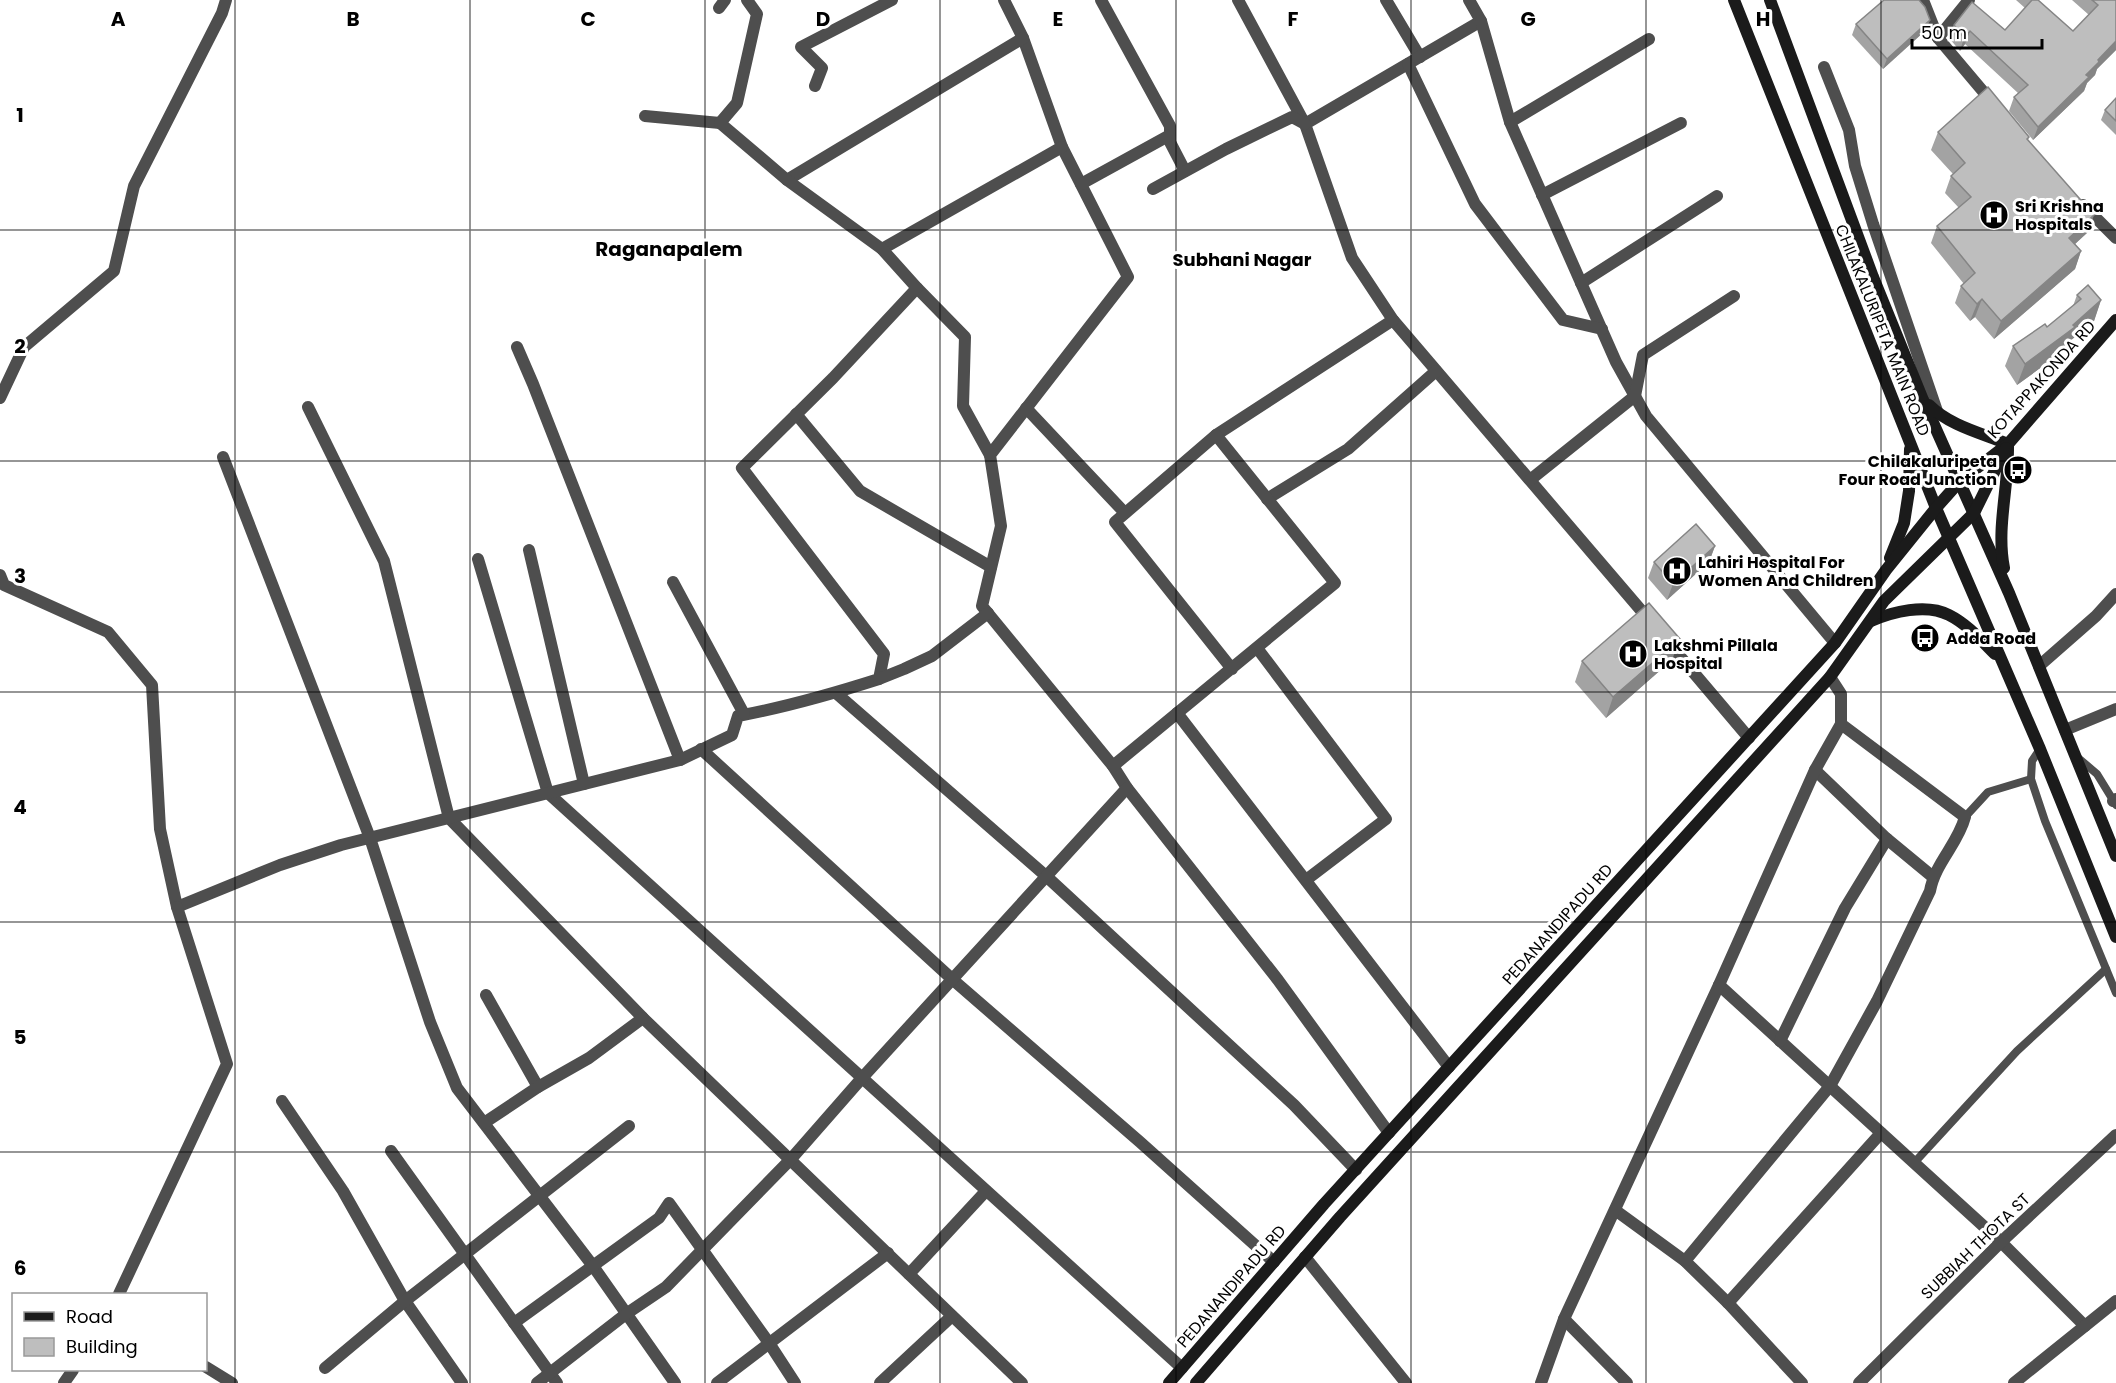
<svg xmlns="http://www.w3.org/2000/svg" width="2116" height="1383" viewBox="0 0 2116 1383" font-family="Poppins,sans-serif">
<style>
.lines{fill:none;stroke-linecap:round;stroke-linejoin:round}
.service{stroke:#4e4e4e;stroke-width:8}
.minor{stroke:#4e4e4e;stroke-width:12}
.secondary{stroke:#1b1b1b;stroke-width:12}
.wall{fill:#a3a3a3}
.shaded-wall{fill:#858585}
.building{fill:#bebebe;stroke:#858585;stroke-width:1.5}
.grid{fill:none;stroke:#000;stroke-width:1.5;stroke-opacity:0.55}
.labels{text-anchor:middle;stroke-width:6;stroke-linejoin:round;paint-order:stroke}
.poi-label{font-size:16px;font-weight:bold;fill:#000;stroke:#fff;text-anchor:start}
.street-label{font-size:16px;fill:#000;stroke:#fff}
.neighbourhood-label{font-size:18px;font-weight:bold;fill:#000;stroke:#fff}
.quarter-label{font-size:20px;font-weight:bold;fill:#000;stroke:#fff}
.grid-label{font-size:20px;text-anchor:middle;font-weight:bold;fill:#000;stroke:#fff;stroke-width:6;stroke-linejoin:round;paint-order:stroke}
</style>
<rect width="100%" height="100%" fill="#fff"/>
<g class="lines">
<g class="service">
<polyline points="2040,749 2032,761 2031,779 2045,821 2116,993"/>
<polyline points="2077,757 2097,774 2116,805"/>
<polyline points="1965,817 1988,792 2031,779"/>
<polyline points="1914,1163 2017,1051 2106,969"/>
</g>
<g class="minor">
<polyline points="1004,0 1023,38 1062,147 1128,277 990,455 1001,526 982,606 1113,766 1127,788 1278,980 1389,1133"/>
<polyline points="1101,0 1170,126 1170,142 1185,171"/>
<polyline points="1238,0 1305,124"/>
<polyline points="1386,0 1420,57"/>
<polyline points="1469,0 1481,21 1305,124 1352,258 1393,320 1651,622"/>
<polyline points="1923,0 1938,38"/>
<polyline points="1969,0 1938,38 1992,102"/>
<polyline points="719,8 725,0"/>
<polyline points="1481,21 1510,122 1616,362 1646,416 1835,643"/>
<polyline points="1408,64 1475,204 1563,320 1602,329"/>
<polyline points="1824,67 1849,130 1855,166 1873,224 1938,414"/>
<polyline points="815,86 822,68 801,47 892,0"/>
<polyline points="645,116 720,123"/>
<polyline points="1510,122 1649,39"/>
<polyline points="787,180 1023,38"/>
<polyline points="1081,184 1170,135"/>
<polyline points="1153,189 1226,149 1292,117 1305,124"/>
<polyline points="1542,195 1681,123"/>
<polyline points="2083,205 2116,238"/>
<polyline points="882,249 1062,147"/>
<polyline points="1581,283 1717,196"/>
<polyline points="917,288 965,337 963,406 990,455"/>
<polyline points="517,347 533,384 680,760"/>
<polyline points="0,398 24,347 114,271 134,186 222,13 226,0"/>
<polyline points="308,407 384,561 449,818 643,1018 1022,1383"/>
<polyline points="1026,408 1125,513"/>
<polyline points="796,414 860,491 991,567"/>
<polyline points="1216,435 1393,320"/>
<polyline points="223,457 370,838 430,1022 457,1088 593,1266 675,1383"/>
<polyline points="1530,480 1635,396 1643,355 1734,296"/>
<polyline points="1267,499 1348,449 1436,371"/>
<polyline points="529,550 584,784"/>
<polyline points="478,559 548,793 1182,1368"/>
<path d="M0,575L4,585L108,632L152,685L160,829L177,907L280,865L341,845L680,760L732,735L738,716C786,707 832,694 879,679L884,654L742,468L833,378L917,288L882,249L787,180L720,123L737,103L757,14L747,0"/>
<polyline points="673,582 744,714"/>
<polyline points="1666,640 1749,738"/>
<polyline points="1257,648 1386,819 1306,880"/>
<polyline points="2039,666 2096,616 2116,594"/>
<polyline points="879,679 904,669 932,656 988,613"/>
<polyline points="836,693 1046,876 1294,1105 1356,1170"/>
<polyline points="1177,713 1449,1067"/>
<polyline points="2065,730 2116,709"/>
<polyline points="701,749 952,979 1140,1142 1274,1262"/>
<polyline points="1113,766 1335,583 1216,435 1115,522 1232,669"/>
<polyline points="1815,770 1887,839 1933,877"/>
<polyline points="2113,801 2116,799"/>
<polyline points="1719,985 2001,1242 2085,1326"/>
<polyline points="486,995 538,1087"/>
<polyline points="1780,1041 1845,908 1887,839"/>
<polyline points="282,1101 343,1191 405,1301 462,1383"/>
<polyline points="484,1123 538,1087 589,1058 643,1018"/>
<polyline points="391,1151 557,1383"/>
<polyline points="1615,1210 1685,1261 1728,1303 1802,1383"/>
<polyline points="1305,1257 1406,1383"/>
<path d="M1685,1261L1830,1086L1877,1001L1930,891C1935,863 1958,844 1965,817L1841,724"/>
<polyline points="909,1274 986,1191"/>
<polyline points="119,1294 227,1064 177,907"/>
<polyline points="1728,1303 1881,1133"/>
<polyline points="1564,1319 1627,1383"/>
<polyline points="514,1323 659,1218 669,1203 769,1343 795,1383"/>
<polyline points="206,1367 232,1383"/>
<polyline points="325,1368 405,1301 629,1126"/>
<polyline points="64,1383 73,1370"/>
<polyline points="537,1383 626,1314 666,1287 791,1159 862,1078 1127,788"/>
<polyline points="717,1383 888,1253"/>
<polyline points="880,1383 952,1316"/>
<polyline points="1541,1383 1564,1319 1719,985 1815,770 1841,724 1841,694 1830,677"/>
<polyline points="1859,1383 2001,1242 2116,1135"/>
<polyline points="2014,1383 2116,1301"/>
</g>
<g class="secondary">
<polyline points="1734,0 1936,508 2040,749 2116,937"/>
<polyline points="1770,0 1873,277 1923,400 2009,593 2116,856"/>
<path d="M1929,405C1950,426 1981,433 2008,444"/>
<polyline points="1890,558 1904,523 1909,491 1910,449"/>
<path d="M2004,568C1996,527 2009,487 2008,445"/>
<path d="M1871,621C1892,612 1926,603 1949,615C1967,624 1981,640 1995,654"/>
<polyline points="1169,1383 1324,1204 1835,643 1886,570 1936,508 1960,481 2008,444 2116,320"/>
<polyline points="1196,1383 1340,1217 1830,677 1884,601 1974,513 2006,448"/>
</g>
</g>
<g class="wall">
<polygon points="2016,0 2038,0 2073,31 2089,15 2072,0 2116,0 2116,50 2097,69 2095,75 2087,83 2084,91 2033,140 2009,111 2014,97 2018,93 1965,44 1960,51 1949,38 1954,25 2005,30 2025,8"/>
<polygon points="1856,24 1926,30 1883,69 1852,35"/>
<polygon points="2116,98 2116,135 2101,120 2105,110"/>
<polygon points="1938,132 2029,137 2028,140 2088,232 2075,244 2081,251 2075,269 1994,339 1975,317 1970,321 1955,303 1961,286 1964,284 1931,243 1937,226 1959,208 1945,193 1951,176 1953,174 1931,150"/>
<polygon points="2077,295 2101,300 2094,321 2070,341 2068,348 2017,385 2005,366 2013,346 2047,327 2073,306"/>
<polygon points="1715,546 1709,562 1667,600 1648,578 1654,562"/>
<polygon points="1672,660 1606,718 1575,682 1582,661"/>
</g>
<g class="shaded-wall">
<polygon points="1930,20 1926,30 1883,69 1887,59"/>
<polygon points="1970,31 1965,44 1960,51 1964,38"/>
<polygon points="2116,41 2116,50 2097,69 2095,75 2087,83 2084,91 2033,140 2038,127 2086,75 2098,60"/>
<polygon points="2094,215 2088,232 2063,255 2069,238"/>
<polygon points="2081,251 2075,269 1994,339 2001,321"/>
<polygon points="1982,299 1975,317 1970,321 1977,304"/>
<polygon points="2101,300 2094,321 2070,341 2068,348 2017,385 2025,364"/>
<polygon points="1715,546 1709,562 1667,600 1673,584"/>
<polygon points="1680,639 1672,660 1606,718 1613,697"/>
</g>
<g class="building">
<polygon points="1884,0 1919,0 1925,7 1930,20 1887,59 1856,24"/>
<polygon points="2032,0 2038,0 2073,31 2098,5 2092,0 2116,0 2116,41 2098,60 2099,62 2086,75 2089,77 2038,127 2014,97 2028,85 1970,31 1964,38 1954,25 1972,2 2005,30"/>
<polygon points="1988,87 2029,137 2027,139 2094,215 2069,238 2081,251 2001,321 1982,299 1977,304 1961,286 1975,273 1937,226 1971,197 1951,176 1965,163 1938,132"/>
<polygon points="2116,98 2116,121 2105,110"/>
<polygon points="2088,285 2101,300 2073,325 2075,327 2025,364 2013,346 2045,324 2047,327 2081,299 2077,295"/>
<polygon points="1696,524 1715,546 1673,584 1654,562"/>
<polygon points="1649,603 1680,639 1613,697 1582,661"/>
</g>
<path class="grid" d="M235,0V1383M470,0V1383M705,0V1383M940,0V1383M1176,0V1383M1411,0V1383M1646,0V1383M1881,0V1383M0,230H2116M0,461H2116M0,692H2116M0,922H2116M0,1152H2116"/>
<defs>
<g id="hospital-disc" transform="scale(1.5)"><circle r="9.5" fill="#000" stroke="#fff"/><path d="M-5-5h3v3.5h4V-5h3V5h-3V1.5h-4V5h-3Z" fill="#fff"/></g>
<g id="bus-disc" transform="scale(1.5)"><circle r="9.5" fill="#000" stroke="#fff"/><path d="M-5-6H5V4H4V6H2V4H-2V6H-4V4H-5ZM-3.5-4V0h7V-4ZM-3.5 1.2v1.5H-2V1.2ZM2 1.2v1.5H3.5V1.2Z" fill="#fff"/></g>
</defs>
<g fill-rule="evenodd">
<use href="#hospital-disc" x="1994" y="215"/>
<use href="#bus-disc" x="2018" y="470"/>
<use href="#hospital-disc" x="1677" y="571"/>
<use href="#bus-disc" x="1925" y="638"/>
<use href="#hospital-disc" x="1633" y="654"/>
</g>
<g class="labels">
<g class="poi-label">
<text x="2015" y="212">Sri Krishna<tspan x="2015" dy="18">Hospitals</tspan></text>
<text x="1997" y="467" text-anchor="end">Chilakaluripeta<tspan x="1997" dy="18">Four Road Junction</tspan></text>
<text x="1698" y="568">Lahiri Hospital For<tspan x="1698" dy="18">Women And Children</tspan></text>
<text x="1946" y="644">Adda Road</text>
<text x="1654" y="651">Lakshmi Pillala<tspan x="1654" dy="18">Hospital</tspan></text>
</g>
<g class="street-label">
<text transform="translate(1883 330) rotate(68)" y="6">CHILAKALURIPETA MAIN ROAD</text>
<text transform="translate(2041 379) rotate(-48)" y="6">KOTAPPAKONDA RD</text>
<text transform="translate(1557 924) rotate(-48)" y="6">PEDANANDIPADU RD</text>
<text transform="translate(1975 1246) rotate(-44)" y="6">SUBBIAH THOTA ST</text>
<text transform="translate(1231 1286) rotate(-49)" y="6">PEDANANDIPADU RD</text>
</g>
<g class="neighbourhood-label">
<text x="1242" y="266">Subhani Nagar</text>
</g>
<g class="quarter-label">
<text x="669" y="256">Raganapalem</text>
</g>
</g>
<g class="grid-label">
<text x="118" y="26">A</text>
<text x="353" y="26">B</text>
<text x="588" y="26">C</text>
<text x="823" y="26">D</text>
<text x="1058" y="26">E</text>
<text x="1293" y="26">F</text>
<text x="1528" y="26">G</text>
<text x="1763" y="26">H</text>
<text x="20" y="122">1</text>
<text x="20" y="353">2</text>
<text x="20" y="583">3</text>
<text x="20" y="814">4</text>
<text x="20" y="1044">5</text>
<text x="20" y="1275">6</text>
</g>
<rect x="12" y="1293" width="195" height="78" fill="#ffffff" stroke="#999999" stroke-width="1.5"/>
<rect x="24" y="1312" width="30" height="9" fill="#1b1b1b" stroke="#999999" stroke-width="1.5"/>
<text x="66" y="1323" font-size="18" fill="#000000">Road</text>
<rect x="24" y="1338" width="30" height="18" fill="#bebebe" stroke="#999999" stroke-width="1.5"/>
<text x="66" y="1353" font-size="18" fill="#000000">Building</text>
<path d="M1912 39v9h130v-9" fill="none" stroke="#000000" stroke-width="3"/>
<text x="1921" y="39" font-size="18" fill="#000000" stroke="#ffffff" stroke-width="4.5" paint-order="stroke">50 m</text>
</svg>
